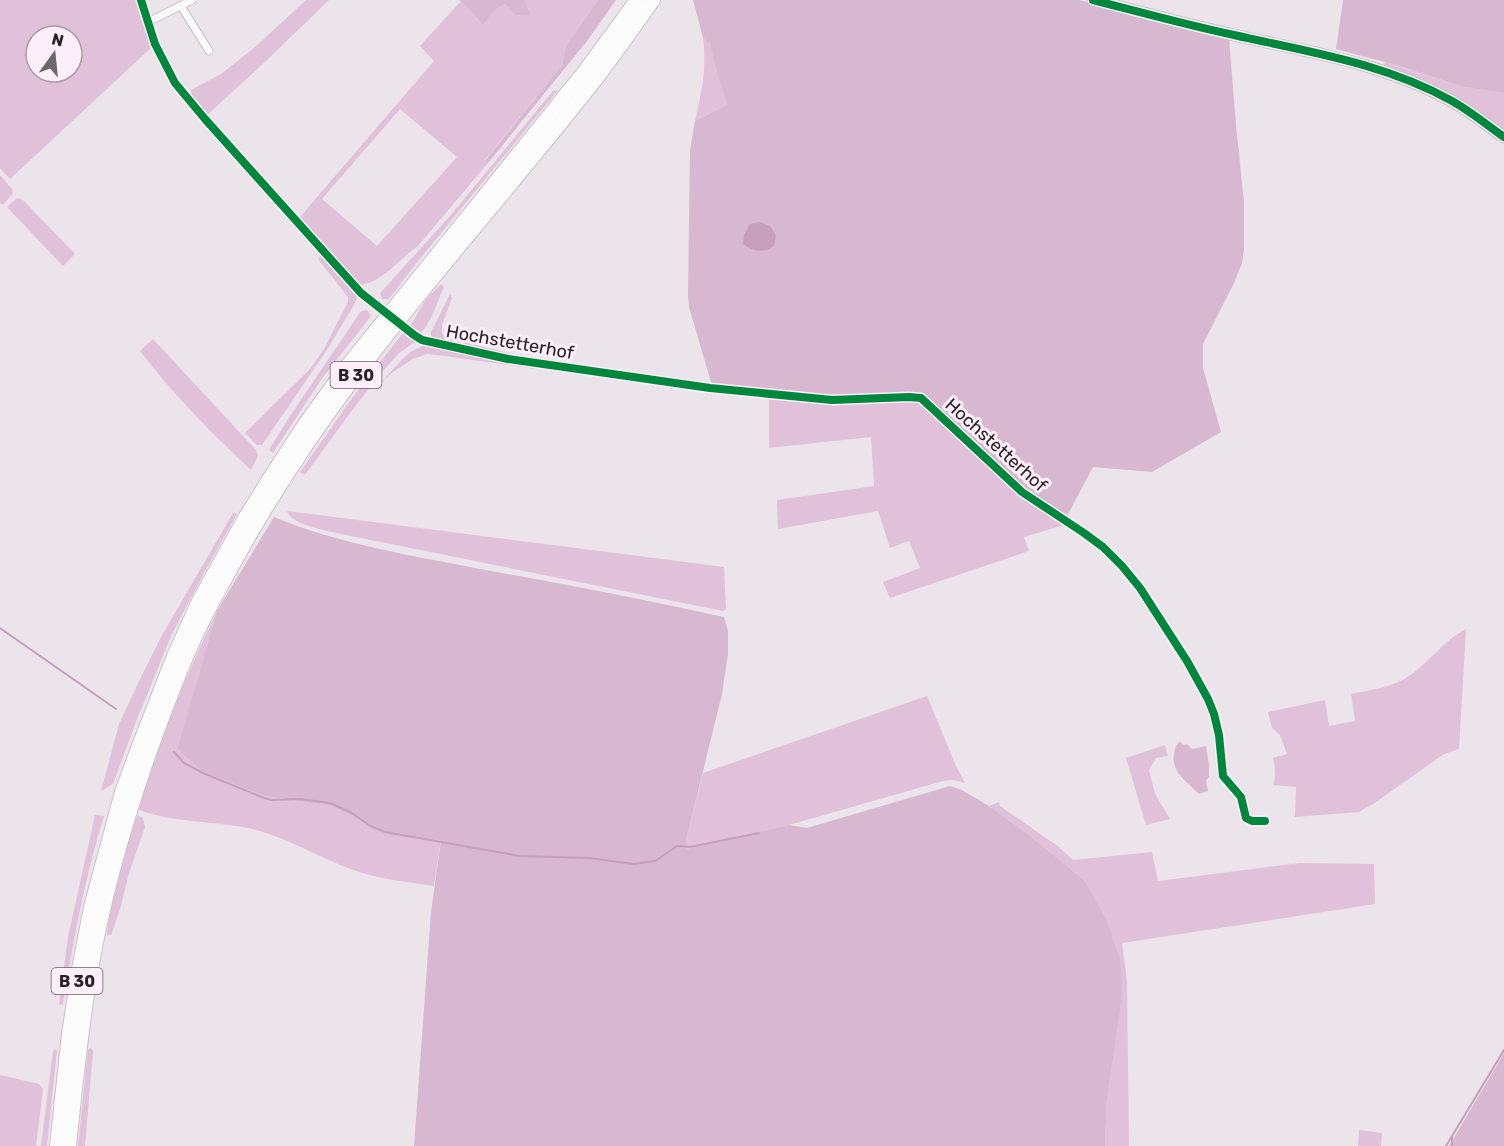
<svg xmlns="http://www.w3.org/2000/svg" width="1504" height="1146" viewBox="0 0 1504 1146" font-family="Rubik,sans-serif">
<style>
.green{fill:#e0c1d9;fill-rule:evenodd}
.forest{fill:#d8b7d1}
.water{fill:#c69fbc}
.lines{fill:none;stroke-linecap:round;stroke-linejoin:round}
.stream{stroke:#c69fbc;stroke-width:2}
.street-casing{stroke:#c7c1c6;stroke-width:9}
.secondary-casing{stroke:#c7c1c6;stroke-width:13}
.highway-casing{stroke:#c7c1c6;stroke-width:16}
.street{stroke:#fcfbfc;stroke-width:7}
.secondary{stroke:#fcfbfc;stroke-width:10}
.highway{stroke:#fcfbfc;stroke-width:14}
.street-bridge-casing{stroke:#c7c1c6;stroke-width:9;stroke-linecap:butt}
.street-bridge{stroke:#fcfbfc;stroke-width:7}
.cycleway-casing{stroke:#fdeff9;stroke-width:11}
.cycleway{stroke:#00873e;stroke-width:8}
.labels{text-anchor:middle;stroke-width:6;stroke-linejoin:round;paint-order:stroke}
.shield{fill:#fdeff9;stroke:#696066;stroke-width:1.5}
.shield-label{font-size:16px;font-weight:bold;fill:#292327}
.street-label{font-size:18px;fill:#292327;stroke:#fdeff9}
</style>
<rect width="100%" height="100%" fill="#ece4eb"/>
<g class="green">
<path d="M0,0H137L152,47L10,179L0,168ZM36,36H72V72H36Z"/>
<polygon points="306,0 329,0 265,62 206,116 191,99 191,90 221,74 254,48"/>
<path d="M525,0H598L566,46L562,65L485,160L488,163L418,246C399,259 384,281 361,285C339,270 316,238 299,218L434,61L420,46L461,1L483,23L494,11L505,4L529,15ZM400,109L457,157L377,246L322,199Z"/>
<path d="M703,38L710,44L717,73L727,105L695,121C702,91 707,68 703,38Z"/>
<polygon points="1385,62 1464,87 1504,93 1504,133 1382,67"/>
<polygon points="558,90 411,270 389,299 382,299 380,293 450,216 553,91"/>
<polygon points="0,175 12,189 13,193 3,205 0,203"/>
<polygon points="19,198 23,200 75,254 63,266 7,207 16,199"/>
<polygon points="322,255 353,290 357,297 355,303 327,350 262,445 257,445 245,433 310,369 324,349 348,302 348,297 318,259"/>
<path d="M441,284L444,287C437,302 432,321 421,333L418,332L410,326L427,298Z"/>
<polygon points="450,294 452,298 442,325 442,334 449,338 528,358 529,360 435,341 431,337 431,332"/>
<polygon points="367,310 371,316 323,377 273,453 269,450 288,419 361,311"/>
<polygon points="403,333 415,342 399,353 383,371 353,409 305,475 300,472 355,394"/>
<path d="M153,339L256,450L258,456L251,470C211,433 173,394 140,351Z"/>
<path d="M423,346L526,365L536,369L445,356L427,354L413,359L393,372L381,383C393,370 405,352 423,346Z"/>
<polygon points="769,397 904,399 916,400 927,406 1067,524 1024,537 1029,551 890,598 883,582 920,568 909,541 890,548 878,511 778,529 777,500 874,486 871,437 769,448"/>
<path d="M287,511L724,567L726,609L723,611L336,533C322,529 292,525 287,511Z"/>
<polygon points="233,513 237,514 205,571 171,636 136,722 113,784 101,791 119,724 141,677 161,637"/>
<path d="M217,611L177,749L203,772L265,796L332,806L391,836L441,839L434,886C407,882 379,879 353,870C320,858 290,839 256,830C217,820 177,824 139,810C157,741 187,675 217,611Z"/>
<path d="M1466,629L1459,749L1444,754L1376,802L1359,812L1295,817L1296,787L1273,785C1276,776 1275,768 1273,758L1287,754L1280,735L1272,728L1268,712L1325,700L1329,726L1355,721L1351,694C1371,690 1395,687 1412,674C1431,660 1444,640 1466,629Z"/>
<polygon points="927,696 956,766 965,783 953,780 943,781 789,825 686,849 686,840 703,773"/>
<polygon points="1165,745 1168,756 1156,758 1149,770 1155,794 1170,819 1146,825 1126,758"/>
<polygon points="999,802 1000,806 1059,847 1073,860 1152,852 1158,881 1300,863 1374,864 1375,904 1122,943 1127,981 1129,1146 1105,1146 1107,1097 1084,880 1027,833 989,806"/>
<path d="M95,815L104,816C85,877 73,941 63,1004L59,1005L68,937Z"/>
<polygon points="138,815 143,818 145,827 129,873 120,909 111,935 107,935 108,924 116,884 129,835"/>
<polygon points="90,1048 93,1050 85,1146 78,1146 88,1050"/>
<polygon points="55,1049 57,1051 47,1146 41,1146 53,1051"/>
<polygon points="0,1075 39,1084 43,1089 36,1146 0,1146"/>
<polygon points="1359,1130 1382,1133 1381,1146 1358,1146"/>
</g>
<g class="forest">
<polygon points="460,0 525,0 530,15 516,15 505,4 494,11 483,24"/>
<polygon points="598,0 616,0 587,41 488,163 485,161 562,65 566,46"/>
<polygon points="693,0 1079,0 1229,38 1236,125 1244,202 1244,250 1242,263 1234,283 1203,344 1203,368 1221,432 1152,472 1093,467 1066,518 1024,490 923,396 829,398 717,387 711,382 689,307 688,294 690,150 695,121 727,105 717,73 710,44 703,38"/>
<polygon points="1343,0 1504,0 1504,93 1464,87 1396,65 1336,49"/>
<path d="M274,517C341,545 420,557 491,571C569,585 647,600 724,617L728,631V654L722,694L686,840V849L789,825L807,828L950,786L962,790L989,806L1027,833L1084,880L1106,919L1120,960L1122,996L1107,1097L1105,1146H414L431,912L441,840L391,836L332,806L265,796L203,772L177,749L217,611Z"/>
<path d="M1180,741L1183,745L1187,744L1192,749L1206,746L1209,765V777L1206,780L1208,791L1199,794C1188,782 1171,773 1174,754C1175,748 1176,745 1180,741Z"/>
<polygon points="1504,1053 1504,1146 1449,1146"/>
</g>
<path class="water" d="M760,222L770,226L776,235L774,246C763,253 754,252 743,244L744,235L750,224Z"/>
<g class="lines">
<g class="stream">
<polyline points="0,628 116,709"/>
<polyline points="174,752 184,763 203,773 264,798 272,800 299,799 330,803 352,813 370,826 385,832 520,856 589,858 634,864 655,861 677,846 690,847 759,833"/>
<polyline points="1452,1137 1452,1146"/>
<polyline points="1446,1146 1504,1050"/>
</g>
<g class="street-casing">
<g id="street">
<polyline points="141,0 155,44 175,83 205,119 361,293 374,304"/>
<polyline points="181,6 209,51"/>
<polyline points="147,21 154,19 192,0"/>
<polyline points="414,335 422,340 439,344 508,359 710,388 832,400 909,397 921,398 1022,492 1084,533 1103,547 1122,566 1140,588 1187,661 1208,699 1214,714 1219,735 1223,776 1241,797 1246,818 1252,821 1265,821"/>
</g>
</g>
<g class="secondary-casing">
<path id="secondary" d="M1093,0C1140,12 1187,25 1234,35C1309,52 1384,63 1452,101C1470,111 1487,125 1504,137"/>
</g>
<g class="highway-casing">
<g id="highway">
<polyline points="57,1146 69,1034 79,969 91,907 122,792 139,746 174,656 200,599 245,518 272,475 305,424 345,369 585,71 637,0"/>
<path d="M69,1146C75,1087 81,1028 91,969C105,889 128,811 156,734C173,689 190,643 213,601C241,548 271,497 304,448C392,318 499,203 595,80C615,54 634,27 653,0"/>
</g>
</g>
<use href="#street" class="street"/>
<use href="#secondary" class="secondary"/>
<use href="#highway" class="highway"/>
<g class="street-bridge-casing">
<polyline id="street-bridge" points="374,304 414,335"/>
</g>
<use href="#street-bridge" class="street-bridge"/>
<g class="cycleway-casing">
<g id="cycleway">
<polyline points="141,0 155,44 175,83 205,119 361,293 414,335 422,340 508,359 710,388 832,400 909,397 921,398 1022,492 1084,533 1103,547 1122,566 1140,588 1187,661 1208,699 1214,714 1219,735 1223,776 1241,797 1246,818 1252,821 1265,821"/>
<path d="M1093,0C1140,12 1187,25 1234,35C1309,52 1384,63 1452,101C1470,111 1487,125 1504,137"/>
</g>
</g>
<use href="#cycleway" class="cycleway"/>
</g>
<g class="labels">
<g class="shield">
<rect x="330.5" y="362" width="51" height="26" rx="4.5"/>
<rect x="51.5" y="968" width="51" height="26" rx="4.5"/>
</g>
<g class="shield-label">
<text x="356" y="381">B 30</text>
<text x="77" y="987">B 30</text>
</g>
<g class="street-label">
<text transform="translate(510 342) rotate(10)" y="6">Hochstetterhof</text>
<text transform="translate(996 445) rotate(42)" y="6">Hochstetterhof</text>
</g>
</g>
<g transform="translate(54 54) rotate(15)"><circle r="28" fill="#fdeff9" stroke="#a89da5" stroke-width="1.5"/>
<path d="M0-4.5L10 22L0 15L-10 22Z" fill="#6d676c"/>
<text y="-9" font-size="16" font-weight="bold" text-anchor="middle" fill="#292327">N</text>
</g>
</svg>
